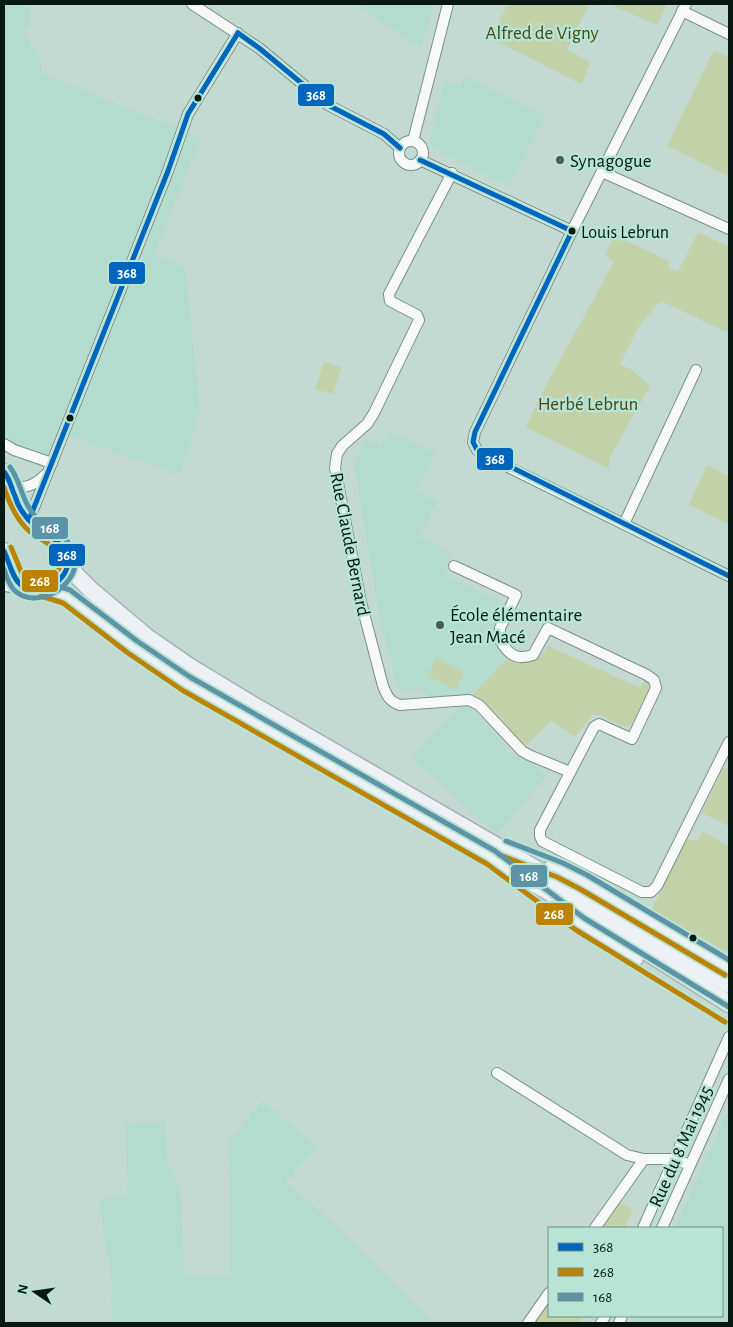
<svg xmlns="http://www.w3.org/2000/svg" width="733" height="1327" viewBox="0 0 733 1327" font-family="'Alegreya Sans',sans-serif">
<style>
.built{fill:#b3dcce}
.green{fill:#c3d1a8}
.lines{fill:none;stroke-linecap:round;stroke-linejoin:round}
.street-casing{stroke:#7c8f88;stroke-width:12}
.secondary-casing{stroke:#7c8f88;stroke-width:18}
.primary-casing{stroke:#a7b1b6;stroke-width:19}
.street{stroke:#f6f9f8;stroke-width:10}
.secondary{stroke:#f6f9f8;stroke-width:15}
.primary{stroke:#edf0f4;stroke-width:16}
.bus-1-casing{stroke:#b7e4d4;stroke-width:9}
.bus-2-casing{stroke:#b7e4d4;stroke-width:9}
.bus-3-casing{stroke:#b7e4d4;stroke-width:9}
.bus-1{stroke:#0065bd;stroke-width:5}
.bus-2{stroke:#bc8303;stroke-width:5}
.bus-3{stroke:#5d93a7;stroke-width:5}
.bus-dot{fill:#071813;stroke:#b7e4d4;stroke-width:2}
.poi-dot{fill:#485c56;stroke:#b7e4d4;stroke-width:2}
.labels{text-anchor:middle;stroke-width:5;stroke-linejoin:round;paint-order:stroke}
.bus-label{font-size:18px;fill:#071813;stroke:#b7e4d4;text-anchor:start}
.park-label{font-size:19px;fill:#464910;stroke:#b7e4d4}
.poi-label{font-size:19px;fill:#071813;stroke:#b7e4d4;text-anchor:start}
.street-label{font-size:19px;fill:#071813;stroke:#b7e4d4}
.line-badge{stroke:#b7e4d4;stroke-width:2}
.badge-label{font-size:14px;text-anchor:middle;font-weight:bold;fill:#fff}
</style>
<rect width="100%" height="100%" fill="#c2dad1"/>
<g class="built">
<polygon points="4,4 28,4 31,25 22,32 41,58 42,73 201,138 154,254 185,267 200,410 180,475 59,432 52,448 40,468 22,460 4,449"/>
<polygon points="358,4 433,4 422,48 381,22"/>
<polygon points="465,75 545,115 509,186 435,149 430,145 429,142 445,79 459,86"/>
<polygon points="388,432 436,452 416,491 438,501 419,536 452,554 443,574 505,604 495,637 509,657 473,694 430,698 421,689 402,690 397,683 379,614 354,463 366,438 382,445"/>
<polygon points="463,703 478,715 513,756 526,758 546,777 496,835 411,756"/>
<polygon points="262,1101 316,1146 286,1182 338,1227 434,1323 112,1323 111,1275 99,1199 128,1197 125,1123 165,1122 168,1164 180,1188 184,1276 230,1276 229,1141"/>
<polygon points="729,1108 729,1323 633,1323 636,1316 722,1316 722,1228 675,1228"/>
</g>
<g class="green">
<polygon points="508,4 598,4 596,7 589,4 567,50 591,62 581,84 491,38"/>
<polygon points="609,4 667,4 657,25"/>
<polygon points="714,50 729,58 729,177 667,146"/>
<polygon points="698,232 729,247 729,333 661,301 640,324 620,364 632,370 650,386 609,459 609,469 526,427 544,389 614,262 605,254 615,235 670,262 668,268 678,272"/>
<polygon points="324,362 341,367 333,394 315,389"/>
<polygon points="707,465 729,477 729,525 689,505"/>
<path d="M548,646L640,688L644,680L648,682L649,691L632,725L628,727C615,726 605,713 592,715L575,737L552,721L524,747L473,694L509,657C528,664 536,664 548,646Z"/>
<polygon points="436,658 464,672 456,689 428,676"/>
<polygon points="724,767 729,769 729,826 702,813"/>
<polygon points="702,831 729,846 729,953 651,911 687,839 697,841"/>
<polygon points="618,1202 633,1209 625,1228 600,1228"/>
<polygon points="549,1302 549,1316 584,1316 580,1323 535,1323"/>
</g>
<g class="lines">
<g class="street-casing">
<g id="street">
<polyline points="192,4 259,48 328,105 384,134 400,148"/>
<polyline points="686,4 572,231 475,432 473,442 477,450 508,467 729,576"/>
<polyline points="682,11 729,34"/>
<polyline points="413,141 448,4"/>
<circle cx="411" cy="153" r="12"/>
<polyline points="420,160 572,231"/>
<polyline points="602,172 729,229"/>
<path d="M452,173L389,294L390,301L417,315L419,320L374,413L367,424L342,446L337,454L335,468L361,602L383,686C387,696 389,701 400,705L469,700L479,705L522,751L529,755L570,772"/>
<polyline points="4,444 14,450 52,463"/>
<path d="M12,486C26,489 35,485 45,475"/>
<polyline points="29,520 168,171 188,114 238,33"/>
<polyline points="624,524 696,370"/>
<path d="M454,566L516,595L500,628V640C508,654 516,661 533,655L548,628L647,675L654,680L656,688L632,739L599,724L594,727L540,830V836L542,841L642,892H651L657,886L729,742"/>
<polyline points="497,1073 627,1155 644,1159 674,1159 690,1165"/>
<polyline points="595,1228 644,1159"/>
<polyline points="643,1228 729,1037"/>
<polyline points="662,1228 729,1079"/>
<polyline points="528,1323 549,1293"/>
<polyline points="601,1323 605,1316"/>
<polyline points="619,1323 622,1316"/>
</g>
</g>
<g class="secondary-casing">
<polyline id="secondary" points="4,583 21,586"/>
</g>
<g class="primary-casing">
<g id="primary">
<path d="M4,472C11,479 12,491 16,500C19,507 24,514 29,520C40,534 66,541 68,559C71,580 36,600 20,585C15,581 9,559 4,551"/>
<polyline points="68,563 76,575 91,590 147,637 189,666 250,703 583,896 729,985"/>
<polyline points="43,589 66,596 133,647 186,683 575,907 729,1004"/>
<polyline points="553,867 584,882 729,969"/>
<polyline points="561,910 580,924 635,958"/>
</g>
</g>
<use href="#street" class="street"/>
<use href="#secondary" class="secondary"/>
<use href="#primary" class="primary"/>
<g class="bus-1-casing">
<g id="bus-1">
<polyline points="238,33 259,48 328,105 384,134 400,148"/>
<polyline points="420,160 572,231"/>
<polyline points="572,231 475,432 473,442 477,450 729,576"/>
<path d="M4,472C10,479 11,488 15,496C18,507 25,517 34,525C45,535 66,542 68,559C70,581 38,599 21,585C12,578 9,561 4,551"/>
<polyline points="29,520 168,171 188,114 238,33"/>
</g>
</g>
<g class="bus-2-casing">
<g id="bus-2">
<path d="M4,487C9,503 16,519 29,531C38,539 54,544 59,556C67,572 42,584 29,582L23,576L11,547"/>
<polyline points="41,596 63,603 128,653 182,690 487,864 576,930 725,1022"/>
<polyline points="500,855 557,877 580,889 725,975"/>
</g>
</g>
<g class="bus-3-casing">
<g id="bus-3">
<path d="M4,569C6,576 9,584 14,590C35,611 78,587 75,559C74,538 50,530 37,518C21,502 22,483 10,467"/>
<polyline points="45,582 70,590 137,641 190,677 495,851 584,918 729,1007"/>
<polyline points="506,841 563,863 587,875 729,960"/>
</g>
</g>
<use href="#bus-1" class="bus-1"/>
<use href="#bus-2" class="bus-2"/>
<use href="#bus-3" class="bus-3"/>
</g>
<g class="bus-dot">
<circle cx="198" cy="98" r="4.5"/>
<circle cx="572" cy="231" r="4.5"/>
<circle cx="70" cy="418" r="4.5"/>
<circle cx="693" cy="938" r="4.5"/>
</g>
<g class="poi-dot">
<circle cx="560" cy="160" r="5"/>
<circle cx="440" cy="625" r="5"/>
</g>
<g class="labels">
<g class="bus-label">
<text x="581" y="238">Louis Lebrun</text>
</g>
<g class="park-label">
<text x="542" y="39">Alfred de Vigny</text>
<text x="588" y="410">Herbé Lebrun</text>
</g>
<g class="poi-label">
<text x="570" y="167">Synagogue</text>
<text x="450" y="621">École élémentaire<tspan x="450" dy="22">Jean Macé</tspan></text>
</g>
<g class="street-label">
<text transform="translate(351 544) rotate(79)" y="7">Rue Claude Bernard</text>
<text transform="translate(680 1146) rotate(-66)" y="7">Rue du 8 Mai 1945</text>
</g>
</g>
<g class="line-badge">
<rect x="297" y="83" width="38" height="24" rx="5" fill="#0065bd"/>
<rect x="108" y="261" width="38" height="24" rx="5" fill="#0065bd"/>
<rect x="476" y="447" width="38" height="24" rx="5" fill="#0065bd"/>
<rect x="31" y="516" width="38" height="24" rx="5" fill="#5d93a7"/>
<rect x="48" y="543" width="38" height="24" rx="5" fill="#0065bd"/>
<rect x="21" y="569" width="38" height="24" rx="5" fill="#bc8303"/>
<rect x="510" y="864" width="38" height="24" rx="5" fill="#5d93a7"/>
<rect x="535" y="902" width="39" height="24" rx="5" fill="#bc8303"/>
</g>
<g class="badge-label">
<text x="316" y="100">368</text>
<text x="127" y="278">368</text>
<text x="495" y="464">368</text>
<text x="50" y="533">168</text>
<text x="67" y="560">368</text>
<text x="40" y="586">268</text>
<text x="529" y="881">168</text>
<text x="554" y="919">268</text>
</g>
<rect width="733" height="1327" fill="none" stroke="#071813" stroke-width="10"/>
<rect x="548" y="1227" width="175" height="90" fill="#b7e4d4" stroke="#719287"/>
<rect x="558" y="1243" width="25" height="8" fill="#0065bd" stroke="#719287"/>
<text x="593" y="1252" font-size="15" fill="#071813">368</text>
<rect x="558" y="1268" width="25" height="8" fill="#bc8303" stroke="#719287"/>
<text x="593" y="1277" font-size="15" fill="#071813">268</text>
<rect x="558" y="1293" width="25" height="8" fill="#5d93a7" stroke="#719287"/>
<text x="593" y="1302" font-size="15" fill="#071813">168</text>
<g transform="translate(35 1292) rotate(283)" stroke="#b7e4d4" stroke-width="4" paint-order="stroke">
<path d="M0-4L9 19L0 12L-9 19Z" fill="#071813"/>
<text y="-8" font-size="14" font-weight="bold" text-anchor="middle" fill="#071813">N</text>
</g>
</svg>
